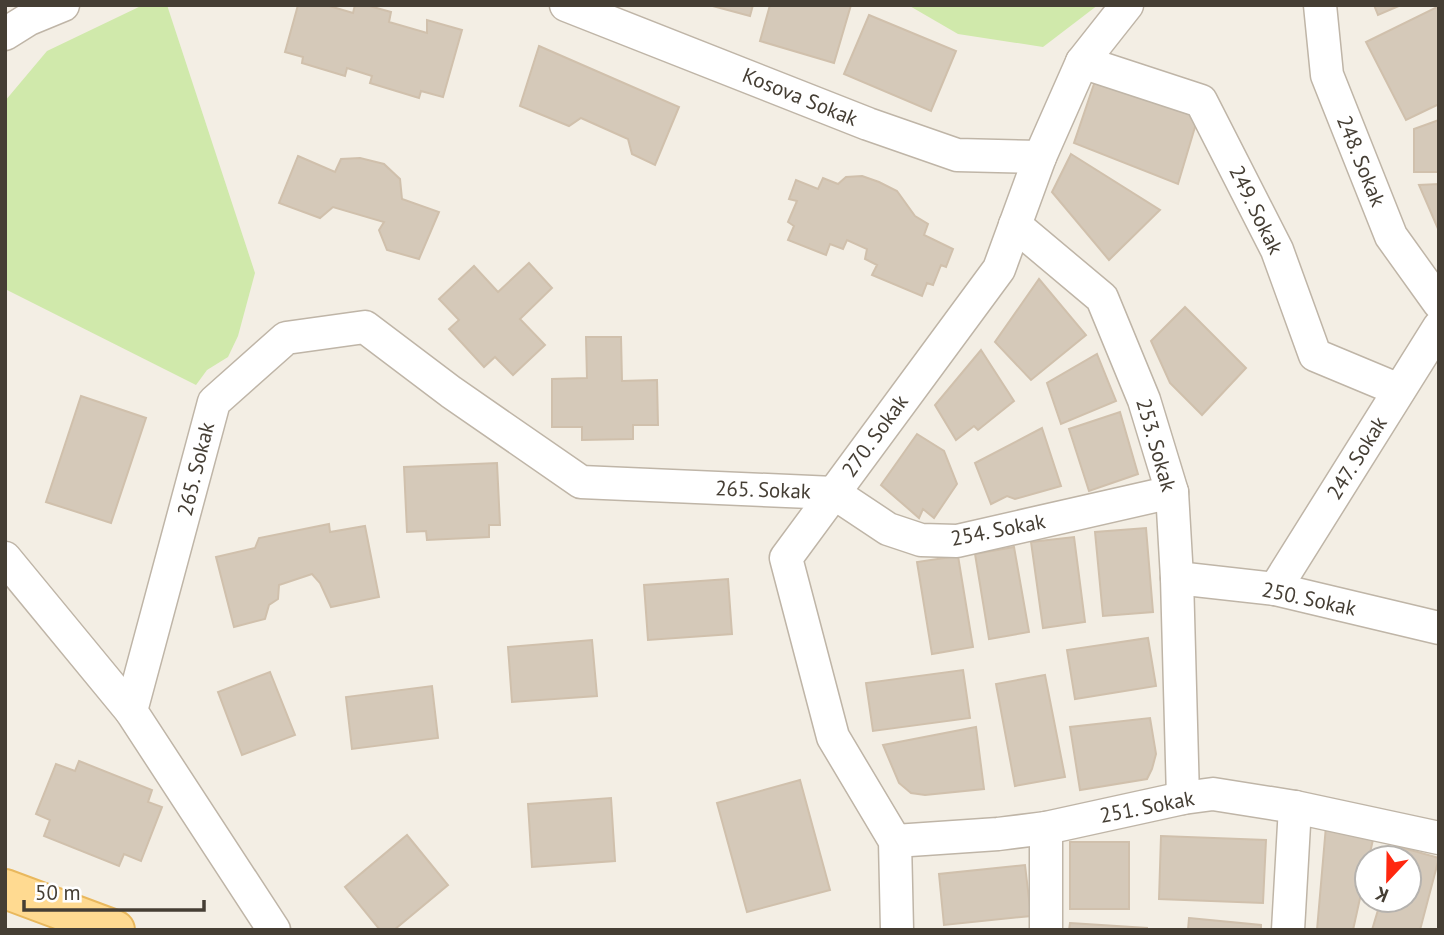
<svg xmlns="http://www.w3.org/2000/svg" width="1444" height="935" viewBox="0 0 1444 935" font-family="'PT Sans',sans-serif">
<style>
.green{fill:#d0e9ab}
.building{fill:#d5c9b9;stroke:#d0c0ac;stroke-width:2}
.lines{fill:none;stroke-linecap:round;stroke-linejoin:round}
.minor-casing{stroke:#bfb5a7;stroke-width:35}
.major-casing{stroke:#e9b85d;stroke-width:42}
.minor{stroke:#fff;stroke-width:32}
.major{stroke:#ffda91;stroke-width:38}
.labels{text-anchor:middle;stroke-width:5;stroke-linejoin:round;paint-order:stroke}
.street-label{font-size:21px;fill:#453e34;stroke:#fff}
</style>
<rect width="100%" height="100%" fill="#f3eee4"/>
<g class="green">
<polygon points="143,5 167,5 255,273 238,336 228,357 207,370 196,385 5,289 5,101 47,51"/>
<polygon points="908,5 1098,5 1043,47 958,34"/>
</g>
<g class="building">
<polygon points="298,5 326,5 353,13 355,5 366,5 391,12 389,22 427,33 427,20 462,30 443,97 421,91 419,98 370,83 372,76 347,68 345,76 302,63 303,57 285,52"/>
<polygon points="709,5 753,5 750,16"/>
<polygon points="770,5 851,5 834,63 760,41"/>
<polygon points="1374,5 1401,5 1378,15"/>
<polygon points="1439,6 1439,104 1406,120 1366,42"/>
<polygon points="869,15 956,51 931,111 844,74"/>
<polygon points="539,46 679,107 655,165 632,154 628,139 581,118 569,126 520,106"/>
<polygon points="1095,81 1198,117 1178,184 1074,143"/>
<polygon points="1439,120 1439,172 1414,172 1414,129"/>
<polygon points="1071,154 1160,210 1109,260 1052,192"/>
<polygon points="298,156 335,172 341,159 360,158 384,164 400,179 402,199 439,212 419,259 387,250 379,230 384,222 333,207 320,218 279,203"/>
<polygon points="862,176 879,182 897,191 915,216 928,224 924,235 953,249 946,267 941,265 933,285 927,283 922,296 872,275 877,265 865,259 867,249 847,240 843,249 830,244 826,255 788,240 794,226 788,222 797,201 789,199 796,180 818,189 823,178 838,184 846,177"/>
<polygon points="1439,184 1439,231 1419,185"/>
<polygon points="529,263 552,288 520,319 545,345 513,375 495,357 484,367 449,329 459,320 439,299 474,266 498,292"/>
<polygon points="1039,279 1086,335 1031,380 995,342"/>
<polygon points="1185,307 1246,368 1202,415 1170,383 1151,341"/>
<polygon points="586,337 621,337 622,381 657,380 658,425 633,425 633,439 582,440 582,427 552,427 552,379 587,378"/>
<polygon points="981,350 1014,401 978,430 974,426 956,440 935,405"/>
<polygon points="1097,354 1116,401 1061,424 1047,383"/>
<polygon points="81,396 146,418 111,523 46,502"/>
<polygon points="1120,412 1138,474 1089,491 1069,429"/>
<polygon points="1042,428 1061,486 1015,499 1007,496 991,504 975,463"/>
<polygon points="917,434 944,451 957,484 934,518 923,509 919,518 881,485"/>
<polygon points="497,463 500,525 489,525 489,537 427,540 426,531 407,532 404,467"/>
<polygon points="329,524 330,532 365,526 379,597 331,607 320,583 312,574 279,585 278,599 269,605 265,619 234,627 216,557 255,548 259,538"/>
<polygon points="1146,528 1153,612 1103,616 1095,532"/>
<polygon points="1074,537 1085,622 1043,628 1031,542"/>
<polygon points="1014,547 1029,632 989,639 975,554"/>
<polygon points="958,556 973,647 932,654 917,562"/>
<polygon points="728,579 732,634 648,640 644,585"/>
<polygon points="1148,638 1156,686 1075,699 1067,650"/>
<polygon points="592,640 597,696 512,702 508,647"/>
<polygon points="963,670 970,718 873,731 866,683"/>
<polygon points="270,672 295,735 242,755 218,692"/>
<polygon points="1045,675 1065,777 1015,786 996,684"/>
<polygon points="432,686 438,738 352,749 346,697"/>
<polygon points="1150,718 1156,754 1152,769 1147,779 1080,790 1070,727"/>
<polygon points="976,727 984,789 925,795 911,793 899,783 883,745"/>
<polygon points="79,761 152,790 148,802 162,807 141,861 124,854 119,866 44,836 50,820 36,814 56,764 75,771"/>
<polygon points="800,780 830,890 747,912 717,803"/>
<polygon points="611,798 615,861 532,867 528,804"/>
<polygon points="1326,826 1374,835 1353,930 1317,930"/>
<polygon points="407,835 448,885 394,930 380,930 345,887"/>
<polygon points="1161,836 1266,840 1263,903 1159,899"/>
<rect x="1070" y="842" width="59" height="67"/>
<polygon points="1396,846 1439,858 1420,930 1372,930 1381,900 1409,900 1409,858 1392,858"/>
<polygon points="1025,865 1031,916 944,925 939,874"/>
<polygon points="1189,918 1261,925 1261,930 1188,930"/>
<polygon points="1070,923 1147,928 1147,930 1069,930"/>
</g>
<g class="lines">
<g class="minor-casing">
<g id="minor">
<polyline points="566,5 868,124 957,155 1040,157"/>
<polyline points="1320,5 1327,75 1391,236 1439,303"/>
<polyline points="5,34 29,19 63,5"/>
<polyline points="1082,62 1201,101 1277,250 1315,355 1399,390"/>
<polyline points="1015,225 1102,298 1144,400 1172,492 1177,578 1183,798"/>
<polyline points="5,558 131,711"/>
<polyline points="1177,578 1275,589 1439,628"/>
<polyline points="1275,589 1439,327"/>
<polyline points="1046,828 1046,930"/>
<polyline points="895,841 998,834 1046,828 1183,798 1213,794 1295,807 1439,838"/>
<polyline points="274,930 131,711 214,402 286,338 365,327 451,392 581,482 834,493 888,529 921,540 957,541 1172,492"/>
<polyline points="897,930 895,841 833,737 786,558 999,269 1040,157 1082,62 1127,5"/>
<polyline points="1288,930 1295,807"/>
</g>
</g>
<g class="major-casing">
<polyline id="major" points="5,889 115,930"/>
</g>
<use href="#minor" class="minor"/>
<use href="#major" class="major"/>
</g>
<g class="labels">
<g class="street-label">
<text transform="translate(800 97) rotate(22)" y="7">Kosova Sokak</text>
<text transform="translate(1361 161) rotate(68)" y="7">248. Sokak</text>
<text transform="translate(1256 210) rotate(64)" y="7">249. Sokak</text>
<text transform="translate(875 436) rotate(-54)" y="7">270. Sokak</text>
<text transform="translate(1156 445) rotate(74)" y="7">253. Sokak</text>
<text transform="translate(1357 458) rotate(-58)" y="7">247. Sokak</text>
<text transform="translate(196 469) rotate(-76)" y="7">265. Sokak</text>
<text transform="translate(763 490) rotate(2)" y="7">265. Sokak</text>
<text transform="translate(998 530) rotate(-11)" y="7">254. Sokak</text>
<text transform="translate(1309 599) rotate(12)" y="7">250. Sokak</text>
<text transform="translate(1147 807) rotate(-11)" y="7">251. Sokak</text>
</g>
</g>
<rect width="1444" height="935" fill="none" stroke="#453e34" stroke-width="14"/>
<g transform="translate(1388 879) rotate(202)"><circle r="33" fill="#ffffff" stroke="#b5b2ae" stroke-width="2"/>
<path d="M0-5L12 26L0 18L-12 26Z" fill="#ff270f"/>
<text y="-10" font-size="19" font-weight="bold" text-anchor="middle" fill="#453e34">K</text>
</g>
<path d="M24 900v10h180v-10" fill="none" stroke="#453e34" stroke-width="3.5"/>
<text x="35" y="900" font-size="21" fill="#453e34" stroke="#ffffff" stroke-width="5" paint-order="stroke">50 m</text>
</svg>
